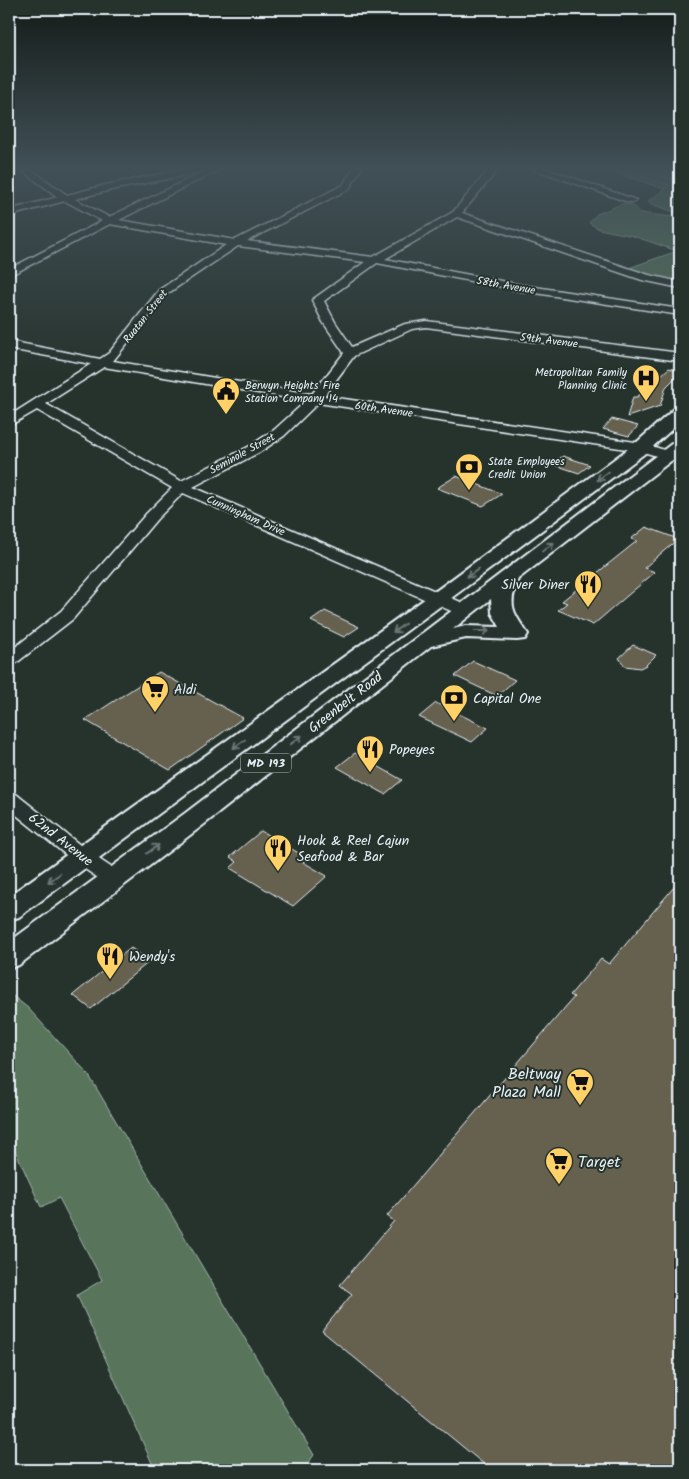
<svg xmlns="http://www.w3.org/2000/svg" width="689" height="1479" viewBox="0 0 689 1479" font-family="Kalam,sans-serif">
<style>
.green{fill:#58755c;stroke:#a0b3aa}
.water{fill:#496a6f;stroke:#89a0a6}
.building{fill:#66604f;stroke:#e8f1f8}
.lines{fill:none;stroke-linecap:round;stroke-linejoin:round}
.minor-casing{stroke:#e8f1f8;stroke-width:3}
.major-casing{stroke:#e8f1f8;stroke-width:4}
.minor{fill:#26332d;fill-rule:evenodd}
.major{fill:#26332d;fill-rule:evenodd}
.oneway{stroke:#6a7674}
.labels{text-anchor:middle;stroke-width:4;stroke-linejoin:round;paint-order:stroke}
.far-street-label{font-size:11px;fill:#e8f1f8;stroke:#26332d}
.far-poi-label{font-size:11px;fill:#e8f1f8;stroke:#26332d;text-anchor:start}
.shield{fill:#26332d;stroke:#aeb8bb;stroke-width:1}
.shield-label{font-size:12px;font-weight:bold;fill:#e8f1f8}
.poi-label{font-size:14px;fill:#e8f1f8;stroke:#26332d;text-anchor:start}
.street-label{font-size:14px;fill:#e8f1f8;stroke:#26332d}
.near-poi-label{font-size:16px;fill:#e8f1f8;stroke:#26332d;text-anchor:end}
</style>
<rect width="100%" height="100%" fill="#26332d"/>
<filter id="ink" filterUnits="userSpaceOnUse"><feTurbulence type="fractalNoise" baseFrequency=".02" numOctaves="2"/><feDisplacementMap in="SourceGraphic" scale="10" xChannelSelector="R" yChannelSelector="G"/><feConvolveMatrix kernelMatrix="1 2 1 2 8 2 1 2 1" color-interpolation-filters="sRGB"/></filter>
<g filter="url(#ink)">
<g class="green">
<polygon points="596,167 680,167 680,214 651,204 648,201 665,189"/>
<path d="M622,204C639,204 634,210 643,213C656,216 668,215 680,219V282L626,269L677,251L633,236L599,229L589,223L597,214Z"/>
<polygon points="9,993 28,1008 88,1074 314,1455 303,1470 155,1470 77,1295 102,1280 59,1198 41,1207 9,1137"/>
</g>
<path class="water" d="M614,167C638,167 658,175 680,183V189Z"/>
<g class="building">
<polygon points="669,368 680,371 680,373 666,387 660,406 627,417 633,397 637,397"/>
<polygon points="612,419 638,426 629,436 603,429"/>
<polygon points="563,456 590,465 579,473 552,464"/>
<polygon points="456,476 502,494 483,506 437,488"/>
<polygon points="646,527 678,539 644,568 655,572 593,625 558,610 567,603 562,601 637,541 631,539"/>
<polygon points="325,611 359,627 344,637 311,621"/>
<polygon points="633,645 656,655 646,665 640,668 625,666 619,658"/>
<polygon points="473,661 515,680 497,696 455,676"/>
<polygon points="159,672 243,718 170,770 85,720"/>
<polygon points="436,703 488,728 472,742 419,717"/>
<polygon points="355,753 402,780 385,794 337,767"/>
<polygon points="261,831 307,858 303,862 327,876 293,906 230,868 237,862 230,857"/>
<polygon points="680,880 680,1470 491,1470 322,1331 352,1294 340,1285 394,1221 387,1216 574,997 570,995 601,959 609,964"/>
<polygon points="131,948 150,961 91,1009 73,995 105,969 102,967 116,956 118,958"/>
</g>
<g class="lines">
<g class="minor-casing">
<g id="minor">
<path d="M17,167H27L67,195L110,184L198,167H205L206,169L202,172L111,190L75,199L109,217L214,167H225L119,220L235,240L343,185L354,167H362L349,189L247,241L373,257L453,212L491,167H500L462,213L649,275L680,282V288L642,280L457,217L385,259L522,285L680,309V315L522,291L377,263L324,301L335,322L352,347L405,324L426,321L680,353V361L426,327L412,329L354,356L324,396L642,443L680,455V463L640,451L318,403L284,436L260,452L193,487L470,606L472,610L470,614H458L183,493L157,519L73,619L15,664L9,665V652L61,611L147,513L172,488L37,410L9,426V416L91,364L9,349V341L100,359L109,353L159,290L226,245L110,224L9,276V269L102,221L65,201L9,216V210L58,197ZM238,246L365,262L312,300L323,322L344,353L312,394L113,361L167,294ZM104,367L306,401L274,430L250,446L181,481L46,404Z"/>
<polygon points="528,167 541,167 636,200 634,202 628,202"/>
<polygon points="9,792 16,794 90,853 121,874 125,879 121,884 114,887 107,884 76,863 9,809"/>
</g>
</g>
<g class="major-casing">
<g id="major">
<polygon points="680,408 680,422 648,451 454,596 19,917 9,920 9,896 440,588 636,443 674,409"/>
<path d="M680,441V454L518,579C508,606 512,611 528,634L525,639L517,640L466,638L431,646L202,826L19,965L9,968V942L184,814L674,442ZM491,599L492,613L500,627L466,626L453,629Z"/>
</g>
</g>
<use href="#minor" class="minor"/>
<use href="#major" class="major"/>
</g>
<defs><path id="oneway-shaft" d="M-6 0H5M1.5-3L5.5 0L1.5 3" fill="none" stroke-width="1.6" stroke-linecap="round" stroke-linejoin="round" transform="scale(1.25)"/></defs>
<g class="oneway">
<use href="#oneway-shaft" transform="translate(603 476) rotate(143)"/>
<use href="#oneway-shaft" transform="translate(548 547) rotate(-37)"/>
<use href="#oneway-shaft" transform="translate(473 573) rotate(144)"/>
<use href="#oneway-shaft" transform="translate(399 628) rotate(144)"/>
<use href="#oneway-shaft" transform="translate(482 631)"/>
<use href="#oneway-shaft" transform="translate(296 740) rotate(-38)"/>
<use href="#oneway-shaft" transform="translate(239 744) rotate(144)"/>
<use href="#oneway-shaft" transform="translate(153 849) rotate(-36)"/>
<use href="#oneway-shaft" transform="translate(54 878) rotate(145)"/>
</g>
</g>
<linearGradient id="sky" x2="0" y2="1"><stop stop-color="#151c19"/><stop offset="0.45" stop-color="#415057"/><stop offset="1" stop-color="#415057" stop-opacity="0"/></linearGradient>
<rect width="689" height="374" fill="url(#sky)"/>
<defs>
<g id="hospital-pin" transform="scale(1.4375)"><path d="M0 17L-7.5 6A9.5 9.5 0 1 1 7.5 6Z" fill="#ffd166" stroke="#26332d"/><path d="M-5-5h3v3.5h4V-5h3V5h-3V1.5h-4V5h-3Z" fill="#111"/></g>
<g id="civic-pin" transform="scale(1.4375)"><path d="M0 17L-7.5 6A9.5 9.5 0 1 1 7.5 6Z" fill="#ffd166" stroke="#26332d"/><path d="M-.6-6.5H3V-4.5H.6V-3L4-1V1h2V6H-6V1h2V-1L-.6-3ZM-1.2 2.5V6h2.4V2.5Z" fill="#111"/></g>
<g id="bank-pin" transform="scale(1.4375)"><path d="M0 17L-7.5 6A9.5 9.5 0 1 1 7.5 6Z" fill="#ffd166" stroke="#26332d"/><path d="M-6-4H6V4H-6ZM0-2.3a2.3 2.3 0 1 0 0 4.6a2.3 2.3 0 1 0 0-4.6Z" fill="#111"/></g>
<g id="restaurant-pin" transform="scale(1.4375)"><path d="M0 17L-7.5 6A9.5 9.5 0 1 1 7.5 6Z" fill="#ffd166" stroke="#26332d"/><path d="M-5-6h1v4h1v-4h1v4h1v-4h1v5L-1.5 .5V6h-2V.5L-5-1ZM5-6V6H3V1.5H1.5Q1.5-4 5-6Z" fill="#111"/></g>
<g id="supermarket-pin" transform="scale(1.4375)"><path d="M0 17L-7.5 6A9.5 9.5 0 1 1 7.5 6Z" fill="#ffd166" stroke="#26332d"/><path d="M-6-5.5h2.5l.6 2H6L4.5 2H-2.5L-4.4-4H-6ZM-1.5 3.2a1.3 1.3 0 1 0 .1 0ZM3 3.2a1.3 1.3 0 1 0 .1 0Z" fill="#111"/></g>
</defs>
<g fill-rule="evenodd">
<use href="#hospital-pin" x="646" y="378"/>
<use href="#civic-pin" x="226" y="391"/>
<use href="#bank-pin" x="469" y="467"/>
<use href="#restaurant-pin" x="588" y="584"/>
<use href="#supermarket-pin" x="155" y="689"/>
<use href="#bank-pin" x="454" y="698"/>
<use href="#restaurant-pin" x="370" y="749"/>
<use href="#restaurant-pin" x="278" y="848"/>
<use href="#restaurant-pin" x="110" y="956"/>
<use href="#supermarket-pin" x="580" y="1082"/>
<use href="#supermarket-pin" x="559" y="1161"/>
</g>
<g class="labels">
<g class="far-street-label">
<text transform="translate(506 285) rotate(10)" y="4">58th Avenue</text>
<text transform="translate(145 316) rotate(-52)" y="4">Ruatan Street</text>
<text transform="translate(549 340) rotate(7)" y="4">59th Avenue</text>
<text transform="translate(384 409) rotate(8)" y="4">60th Avenue</text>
<text transform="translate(242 453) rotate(-29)" y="4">Seminole Street</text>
<text transform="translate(246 515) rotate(24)" y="4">Cunningham Drive</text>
</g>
<g class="far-poi-label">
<text x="627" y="376" text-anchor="end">Metropolitan Family<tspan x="627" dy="13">Planning Clinic</tspan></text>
<text x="245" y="389">Berwyn Heights Fire<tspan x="245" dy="13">Station Company 14</tspan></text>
<text x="488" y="465">State Employees<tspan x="488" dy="13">Credit Union</tspan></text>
</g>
<rect class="shield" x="241" y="753.5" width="50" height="19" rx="4"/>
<g class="shield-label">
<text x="266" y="767">MD 193</text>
</g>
<g class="poi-label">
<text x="569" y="589" text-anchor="end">Silver Diner</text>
<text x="174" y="694">Aldi</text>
<text x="473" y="703">Capital One</text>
<text x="389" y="754">Popeyes</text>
<text x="297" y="845">Hook &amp; Reel Cajun<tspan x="297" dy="16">Seafood &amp; Bar</tspan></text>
<text x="129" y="961">Wendy's</text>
</g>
<g class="street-label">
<text transform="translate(345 702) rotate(-38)" y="5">Greenbelt Road</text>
<text transform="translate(61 839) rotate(38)" y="5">62nd Avenue</text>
</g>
<g class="near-poi-label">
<text x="561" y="1079">Beltway<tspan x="561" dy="18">Plaza Mall</tspan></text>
<text x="578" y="1167" text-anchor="start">Target</text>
</g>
</g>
<rect width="689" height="1479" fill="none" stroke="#26332d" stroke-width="30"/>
<rect x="15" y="15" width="659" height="1449" fill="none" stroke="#e8f1f8" stroke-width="2" filter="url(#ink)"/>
</svg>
